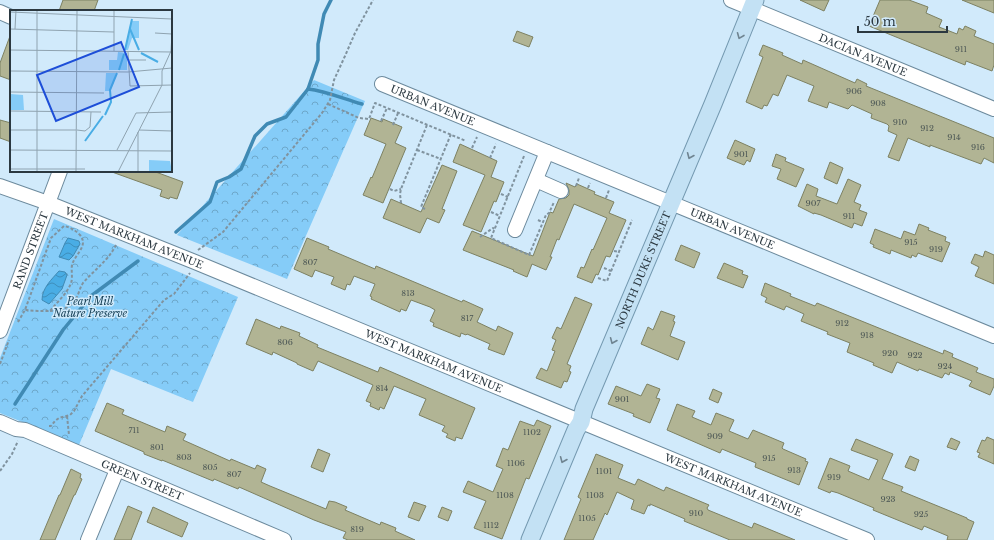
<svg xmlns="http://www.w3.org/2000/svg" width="994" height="540" viewBox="0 0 994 540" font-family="'Libre Baskerville',serif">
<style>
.forest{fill:url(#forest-crowns)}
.water{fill:url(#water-waves);stroke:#408ab4}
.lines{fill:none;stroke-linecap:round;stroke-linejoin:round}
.stream{stroke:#408ab4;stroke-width:3.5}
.building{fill:#b1b494;stroke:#7d8162}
.minor-casing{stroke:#6c8a9d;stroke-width:16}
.major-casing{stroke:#7499b0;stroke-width:19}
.path{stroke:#80939f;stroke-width:2;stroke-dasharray:3 2;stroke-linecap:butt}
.minor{stroke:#fff;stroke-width:14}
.major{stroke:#c3e1f4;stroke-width:17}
.oneway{stroke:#6f8491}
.labels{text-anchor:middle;stroke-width:3;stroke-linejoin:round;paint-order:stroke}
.number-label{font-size:8px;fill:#4c5755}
.street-label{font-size:10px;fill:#2b3840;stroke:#d1eafb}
.park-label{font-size:10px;font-style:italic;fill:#174158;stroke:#d1eafb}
.inset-river{fill:none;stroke:#49ade5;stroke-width:2}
.inset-road{fill:none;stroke:#8fa3b0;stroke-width:1}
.view{fill:#1d4ed8;fill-opacity:0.15;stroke:#1d4ed8;stroke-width:2}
.inset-edge{fill:none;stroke:#2b3840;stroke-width:2}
</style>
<defs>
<pattern id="forest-crowns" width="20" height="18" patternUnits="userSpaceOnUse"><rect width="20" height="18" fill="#85ccf8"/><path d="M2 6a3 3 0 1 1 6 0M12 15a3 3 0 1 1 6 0" fill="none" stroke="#6da7ca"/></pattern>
<pattern id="water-waves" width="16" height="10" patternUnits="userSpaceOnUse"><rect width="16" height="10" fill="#49ade5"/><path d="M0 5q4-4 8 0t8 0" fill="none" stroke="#3d8ebb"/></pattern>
</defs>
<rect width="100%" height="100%" fill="#d1eafb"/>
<g class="forest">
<polygon points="314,80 365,101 287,279 177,235"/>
<polygon points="54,219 238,297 193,402 111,369 79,445 0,413 0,358"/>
</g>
<g class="water">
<polygon points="68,238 79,241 80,244 73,256 69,260 59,257 65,243"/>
<path d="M59,271L65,272L67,275L62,289L49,304L42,300C42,288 52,279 59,271Z"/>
</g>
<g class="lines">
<g class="stream">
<path d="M308,89C326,91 344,99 362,104"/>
<polyline points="176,232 210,202 217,182 229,177 241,169 255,136 267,124 286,117 308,89 318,60 318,44 324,14 331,0"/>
<polyline points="15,404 63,330 91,296 138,261"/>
</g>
</g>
<g class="building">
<polygon points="63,0 98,0 94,11 59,11"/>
<polygon points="800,0 829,0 824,11"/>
<polygon points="880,0 909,0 928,7 926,13 942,20 939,27 957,34 959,28 963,30 965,26 976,31 974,36 994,44 994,65 992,71 966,61 965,65 869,26"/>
<polygon points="962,0 994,0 994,13"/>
<polygon points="517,31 533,37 529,47 513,41"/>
<polygon points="10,36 11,37 11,80 0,76 0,63"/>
<polygon points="763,45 783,53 782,55 802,64 803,60 855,83 857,79 867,84 866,86 994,138 994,163 984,158 981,164 930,145 930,147 908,138 899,161 888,157 897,135 888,131 889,126 887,124 871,118 872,114 852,105 848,109 829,102 827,108 808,101 814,86 787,75 778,96 773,94 767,106 764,105 762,109 746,102 763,57 759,55"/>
<polygon points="371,118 382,122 383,119 402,127 395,143 406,148 383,203 363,195 371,177 372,178 386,144 364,135"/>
<polygon points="0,120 11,123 11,142 0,138"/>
<polygon points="735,140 755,149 750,162 747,160 744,165 727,158"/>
<polygon points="460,144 497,161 491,177 504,182 496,202 494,201 481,232 463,225 485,175 453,162"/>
<polygon points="776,154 786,158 785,161 804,169 796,187 777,179 781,169 772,166"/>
<polygon points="830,162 843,168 837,184 824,178"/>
<polygon points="442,165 457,171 442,209 445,210 439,223 427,218 420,233 383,218 391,199 421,212"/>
<polygon points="113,171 153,171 183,182 177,199 170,197 169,199 160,196 162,190 112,172"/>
<polygon points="848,179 861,185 854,202 861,205 859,210 867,213 862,226 854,223 852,228 821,215 814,213 814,214 798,206 807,184 818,189 816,196 837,204"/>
<polygon points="566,183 575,187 577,184 595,192 594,194 614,202 609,213 626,220 610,257 606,256 598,275 596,274 592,283 577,277 581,267 584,268 592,249 593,250 607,218 574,204 559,240 557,239 550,257 552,257 546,270 532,264 527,277 513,271 514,270 463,250 472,231 533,256 550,212 553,213 559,199 566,198 569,195 569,190"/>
<polygon points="919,224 929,228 928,230 946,237 945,241 950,243 942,262 918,253 916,257 912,255 911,258 891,250 890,254 873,247 874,245 870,243 875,229 901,239 904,231 915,235"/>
<polygon points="307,238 329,247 328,249 375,269 376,266 462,302 463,300 483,309 477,322 496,331 498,326 513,333 504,355 488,349 490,344 467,334 466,335 461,333 460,337 433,326 434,323 430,321 435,310 430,307 411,300 406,311 401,309 400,312 371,299 372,297 370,296 375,284 354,276 350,285 347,284 345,290 331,284 334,277 315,270 312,277 294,269"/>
<polygon points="681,245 700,253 694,268 675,260"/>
<polygon points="985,251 994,255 994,284 975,276 979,267 971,263 975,254 983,257"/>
<polygon points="724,263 743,271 742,274 748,276 743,288 717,278"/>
<polygon points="765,283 791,294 790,296 815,306 817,303 943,354 944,350 953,354 952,357 978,368 976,372 994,379 994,386 990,395 969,386 972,381 950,372 949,375 945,373 942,378 919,369 918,371 897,362 892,373 873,365 874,363 847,352 850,343 827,334 828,332 801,321 804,314 786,306 784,310 765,302 767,298 761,295"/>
<polygon points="575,297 592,304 567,364 571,366 569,371 571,372 567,382 564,381 561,388 536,378 541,368 547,371 555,351 552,350 556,340 552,338 557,327 561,329"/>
<polygon points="661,311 675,316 673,321 675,322 670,336 685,342 678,360 641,344 648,327 653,330"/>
<polygon points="256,319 280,329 281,326 300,333 299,336 318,345 317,347 378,372 380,367 475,408 462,439 456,437 455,441 446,437 448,434 442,431 445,426 419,415 426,399 394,386 384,409 380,407 379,410 370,406 371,403 366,401 373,385 318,361 313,371 297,364 297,363 273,352 272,355 246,344"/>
<polygon points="647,384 660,389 656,398 660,399 650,423 633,416 634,414 608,404 616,386 641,396"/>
<polygon points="713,389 722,393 718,403 709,399"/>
<polygon points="107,403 124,410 122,414 165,432 167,426 186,434 183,440 230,461 231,459 255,469 257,465 266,469 261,482 270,486 326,509 329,501 335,502 347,507 345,510 380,525 381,522 396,528 395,531 415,540 348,540 343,538 346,532 314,520 239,487 238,489 214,479 213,481 162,460 162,461 144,454 144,452 95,431"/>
<polygon points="677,404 695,411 692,417 711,425 716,413 734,420 729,431 748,439 753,430 784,443 782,448 783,449 806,459 805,461 808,462 799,485 755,467 756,463 722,449 720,453 667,430"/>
<polygon points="537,420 551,426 529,479 526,478 502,539 474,528 486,501 463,492 468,481 493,492 503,469 496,466 503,448 508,450 520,421 534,426"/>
<polygon points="987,437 994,440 994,464 978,457 980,453 977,452 982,440 985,441"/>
<polygon points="951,438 960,442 956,450 947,447"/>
<polygon points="856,439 893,454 882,479 903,487 901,491 967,518 967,519 974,522 967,540 947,540 948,536 924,526 922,530 873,510 874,508 838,493 831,491 830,493 818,488 830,458 850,466 848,471 869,480 878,460 851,450"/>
<polygon points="318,449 330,454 323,472 311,467"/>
<polygon points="596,454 623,465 618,478 635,485 638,479 664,491 666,487 709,505 707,508 708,510 752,528 754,523 795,540 730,540 684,521 685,519 650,504 650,506 648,505 644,514 631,509 634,500 617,492 607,515 605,513 593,540 564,540 581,499 578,497"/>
<polygon points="910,456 919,460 915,471 905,467"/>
<polygon points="71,469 81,474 80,478 82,479 75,495 74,495 55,540 40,540 59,495 60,495"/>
<polygon points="414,502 426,506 419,521 408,517"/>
<polygon points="128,506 142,512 131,540 114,540"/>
<polygon points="153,507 188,523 182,537 147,522"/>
<polygon points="442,507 452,511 448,521 438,517"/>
</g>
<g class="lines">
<g class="minor-casing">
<g id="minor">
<path id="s1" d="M731,0L994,109"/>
<polyline points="0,12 11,17"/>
<path id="s2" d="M382,84L994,336"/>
<polyline points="536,180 561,191"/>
<path id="s3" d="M0,186L48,203L195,262L867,540"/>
<polyline points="515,230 547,152"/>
<path id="s4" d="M0,331L60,171"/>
<path id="s5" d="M0,422L16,429L25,430L284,540"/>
<polyline points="88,540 117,470"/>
</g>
</g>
<g class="major-casing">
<g id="major">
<path id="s6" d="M530,540L576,430L581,422L584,409L713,104L755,0"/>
</g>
</g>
<g class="path">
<polyline points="328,104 359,118 369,119 375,103 466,141"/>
<polyline points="381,121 387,108"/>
<polyline points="393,125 398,113"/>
<polyline points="472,148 477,137"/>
<polyline points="417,150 441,159"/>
<polyline points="524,156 491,238 529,255 546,215 549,213 554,202"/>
<polyline points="490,158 496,144"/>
<polyline points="576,186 579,178"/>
<polyline points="588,188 590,183"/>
<polyline points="390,189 394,191 401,189"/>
<polyline points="501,194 508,197"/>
<polyline points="606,198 609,190"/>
<polyline points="401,203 400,194 401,189 427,125"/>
<polyline points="425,209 421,207 451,134"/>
<polyline points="491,212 500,216"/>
<polyline points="538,220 542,222"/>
<polyline points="480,237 493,228 494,229"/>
<polyline points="198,250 223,232 322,113 330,100 334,80 345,56 355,33 373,0"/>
<polyline points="614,251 619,252"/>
<polyline points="604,268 611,271"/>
<polyline points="598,278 607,281 632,220"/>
<path d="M50,311C58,310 68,309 73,303C78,298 79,289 83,283C94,270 108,261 116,245"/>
<path d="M18,322L25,310L51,238L64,226C70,227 75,230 80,235C89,246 75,254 72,265C71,271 73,278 71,283C67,294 57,302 50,311H38L25,310"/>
<polyline points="0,364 9,340"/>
<polyline points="67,416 69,435"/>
<polyline points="49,426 51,426 55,421 59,418 70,415 74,411 82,396 164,300 174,294 190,273"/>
<polyline points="0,471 12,454 18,441"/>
</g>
<use href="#minor" class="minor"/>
<use href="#major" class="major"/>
</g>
<defs><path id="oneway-chevron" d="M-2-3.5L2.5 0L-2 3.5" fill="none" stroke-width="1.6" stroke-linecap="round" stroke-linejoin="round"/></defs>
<g class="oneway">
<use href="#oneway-chevron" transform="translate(740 36) rotate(112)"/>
<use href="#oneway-chevron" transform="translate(690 156) rotate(113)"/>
<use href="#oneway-chevron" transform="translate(613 341) rotate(113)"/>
<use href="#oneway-chevron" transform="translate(563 460) rotate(113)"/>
</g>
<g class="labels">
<g class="number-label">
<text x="961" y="52">911</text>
<text x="854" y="94">906</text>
<text x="878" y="106">908</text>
<text x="900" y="125">910</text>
<text x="927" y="131">912</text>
<text x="954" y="140">914</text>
<text x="978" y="150">916</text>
<text x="741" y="157">901</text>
<text x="813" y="206">907</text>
<text x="849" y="219">911</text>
<text x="911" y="245">915</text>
<text x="936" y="252">919</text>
<text x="310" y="265">807</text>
<text x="408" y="296">813</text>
<text x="467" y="321">817</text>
<text x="842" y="326">912</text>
<text x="867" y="338">918</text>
<text x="285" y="345">806</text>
<text x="890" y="356">920</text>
<text x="915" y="358">922</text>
<text x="945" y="369">924</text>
<text x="382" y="391">814</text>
<text x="622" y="402">901</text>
<text x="134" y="433">711</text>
<text x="532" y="435">1102</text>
<text x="715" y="439">909</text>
<text x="157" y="450">801</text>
<text x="184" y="460">803</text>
<text x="769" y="461">915</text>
<text x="516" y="466">1106</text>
<text x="210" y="470">805</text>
<text x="794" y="473">913</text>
<text x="604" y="474">1101</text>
<text x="234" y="477">807</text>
<text x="834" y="480">919</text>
<text x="505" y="498">1108</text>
<text x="595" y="498">1103</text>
<text x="888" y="502">923</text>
<text x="696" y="516">910</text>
<text x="921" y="517">925</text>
<text x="587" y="521">1105</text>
<text x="491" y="528">1112</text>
<text x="357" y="532">819</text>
</g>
<g class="street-label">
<text dy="4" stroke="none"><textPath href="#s1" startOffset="143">DACIAN AVENUE</textPath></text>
<text dy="4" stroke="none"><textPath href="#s2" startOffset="55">URBAN AVENUE</textPath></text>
<text dy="4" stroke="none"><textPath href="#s2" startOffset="379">URBAN AVENUE</textPath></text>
<text dy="4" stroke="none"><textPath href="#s3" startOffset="144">WEST MARKHAM AVENUE</textPath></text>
<text dy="4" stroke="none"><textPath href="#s4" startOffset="86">RAND STREET</textPath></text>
<text dy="4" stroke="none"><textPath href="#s6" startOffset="293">NORTH DUKE STREET</textPath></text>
<text dy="4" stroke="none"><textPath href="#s3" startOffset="468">WEST MARKHAM AVENUE</textPath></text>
<text dy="4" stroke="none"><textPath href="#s5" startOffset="154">GREEN STREET</textPath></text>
<text dy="4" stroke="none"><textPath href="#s3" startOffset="792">WEST MARKHAM AVENUE</textPath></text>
</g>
<g class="park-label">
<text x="90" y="305">Pearl Mill<tspan x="90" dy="12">Nature Preserve</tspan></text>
</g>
</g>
<g transform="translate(10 10)">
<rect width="162" height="162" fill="#d1eafb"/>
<path d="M121,11H129V28H122L118,40H115ZM108,42L117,43V60H99V50H107ZM96,63H106L100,81H95ZM0,84L13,85L14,100H0ZM139,150L160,151L162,162H139Z" fill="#85ccf8"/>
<path class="inset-river" d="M120,19L129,40M115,40L122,9M131,43L148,52M109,60L114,44M95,105L101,92L100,80L107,63M75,131L93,106"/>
<path class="inset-road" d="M0,2L162,9M0,19L104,22M5,19L6,0M145,23L162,24M0,40L162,42M104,41V0M118,42L120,76L162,75M118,50H136M0,61L118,62L162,58M0,82L94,83M0,101L91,102M0,120H66M67,120L75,121L80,117L81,102M129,120L162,121M0,140L162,141M107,140L126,103L162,102M0,159H75M27,162V0M66,162L67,0M108,162L152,75V61L161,41L162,24M128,162V122"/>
<path class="view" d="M111,32L129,77L46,111L27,65Z"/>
<rect width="162" height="162" class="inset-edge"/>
</g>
<path d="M858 26v6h89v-6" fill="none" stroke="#2b3840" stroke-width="2"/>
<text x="864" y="26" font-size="12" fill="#2b3840" stroke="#d1eafb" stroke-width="3" paint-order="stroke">50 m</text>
</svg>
